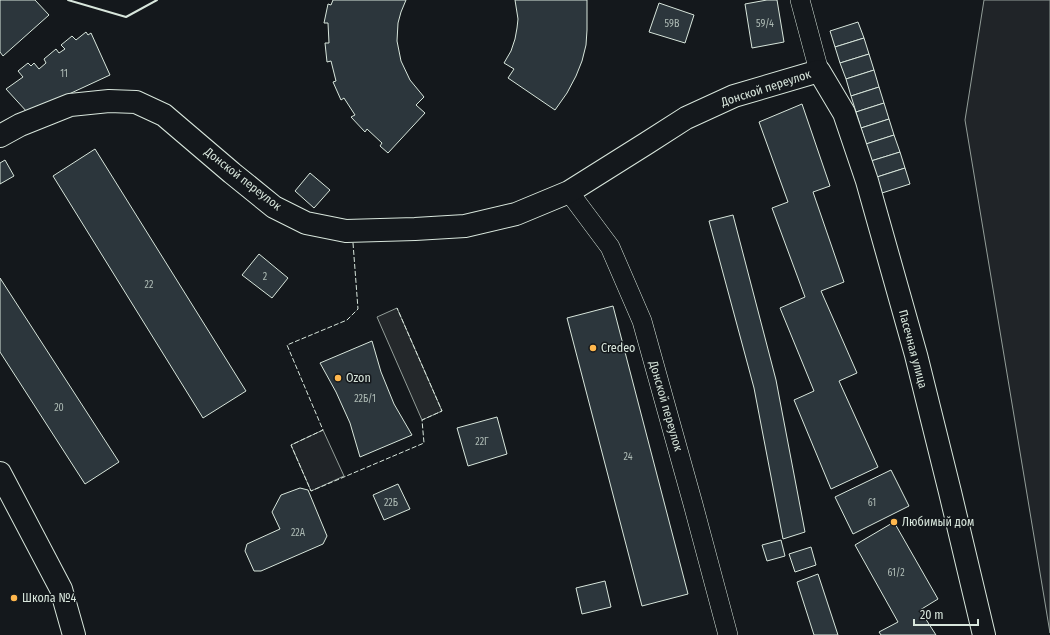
<svg xmlns="http://www.w3.org/2000/svg" width="1050" height="635" viewBox="0 0 1050 635" font-family="'Fira Sans Condensed',sans-serif">
<style>
.green{fill:#202428;stroke:#939e99}
.parking{fill:#24282b;stroke:#939e99}
.building{fill:#2c363c;stroke:#d8e6dc}
.lines{fill:none;stroke-linecap:round;stroke-linejoin:round}
.street-casing{stroke:#d8e6dc;stroke-width:20}
.secondary-casing{stroke:#d8e6dc;stroke-width:24}
.street{stroke:#14181c;stroke-width:19}
.secondary{stroke:#14181c;stroke-width:22}
.fence{stroke:#d8e6dc;stroke-width:1;stroke-dasharray:5 2;stroke-linecap:butt}
.wall{stroke:#d8e6dc;stroke-width:2}
.poi-dot{fill:#ffb74d;stroke:#14181c;stroke-width:1.5}
.labels{text-anchor:middle;stroke-width:3;stroke-linejoin:round;paint-order:stroke}
.number-label{font-size:10px;fill:#adbab4}
.street-label{font-size:12px;fill:#d8e6dc;stroke:#14181c}
.poi-label{font-size:12px;fill:#d8e6dc;stroke:#14181c;text-anchor:start}
</style>
<rect width="100%" height="100%" fill="#14181c"/>
<g class="green">
<polygon points="984,0 1050,0 1050,633 965,120"/>
<polygon points="323,430 344,476 311,491 291,445"/>
</g>
<polygon class="parking" points="397,308 442,411 422,420 377,317"/>
<g class="building">
<polygon points="0,0 35,0 49,15 3,56 0,52"/>
<polygon points="333,0 406,0 401,12 398,23 397,41 401,61 410,80 424,97 416,105 425,113 388,153 380,146 382,143 367,129 365,132 351,117 355,115 344,98 341,100 333,82 336,81 331,61 327,62 325,43 329,43 328,23 324,23 328,4 331,5"/>
<polygon points="515,0 587,0 587,30 586,45 582,61 576,76 567,93 555,110 508,78 514,69 504,63 511,51 515,39 517,28 518,19"/>
<polygon points="767,0 777,0 784,42 752,48 745,4"/>
<polygon points="659,3 694,15 685,43 649,32"/>
<polygon points="858,22 864,38 835,47 830,31"/>
<polygon points="86,32 88,35 91,33 110,75 28,113 6,89 23,77 18,71 28,63 31,66 34,63 39,69 46,63 44,59 56,49 59,53 65,49 61,45 72,36 76,40"/>
<polygon points="864,38 869,54 840,63 835,47"/>
<polygon points="869,54 874,70 846,79 840,63"/>
<polygon points="874,70 879,87 851,96 846,79"/>
<polygon points="879,87 884,103 856,112 851,96"/>
<polygon points="884,103 889,119 861,128 856,112"/>
<polygon points="802,104 830,186 813,192 844,282 821,291 857,373 839,381 878,467 831,489 794,400 814,391 780,308 805,297 772,208 788,202 759,122"/>
<polygon points="889,119 894,135 866,144 861,128"/>
<polygon points="894,135 900,152 871,161 866,144"/>
<polygon points="95,149 246,391 203,418 53,176"/>
<polygon points="900,152 905,168 877,177 871,161"/>
<polygon points="5,160 14,176 0,184 0,163"/>
<polygon points="905,168 910,184 882,193 877,177"/>
<polygon points="310,173 330,190 314,208 295,191"/>
<polygon points="733,215 776,380 805,532 783,539 754,388 709,221"/>
<polygon points="259,254 288,278 272,298 242,275"/>
<polygon points="0,278 119,462 85,484 0,352"/>
<polygon points="613,306 688,594 642,606 567,318"/>
<polygon points="372,341 381,372 394,404 412,435 360,457 350,423 336,392 320,363"/>
<polygon points="497,417 507,454 468,466 457,428"/>
<polygon points="891,470 909,506 853,534 835,497"/>
<polygon points="398,484 410,509 384,520 373,495"/>
<polygon points="300,488 308,490 327,536 323,544 261,571 254,571 245,551 247,544 280,529 272,512 281,495"/>
<polygon points="894,522 938,599 920,610 936,635 881,635 879,632 898,622 855,545"/>
<polygon points="781,540 785,556 767,561 762,545"/>
<polygon points="811,547 816,565 795,572 789,554"/>
<polygon points="818,574 838,635 814,635 797,582"/>
<polygon points="605,581 611,607 582,614 576,588"/>
</g>
<g class="lines">
<g class="street-casing">
<g id="street">
<polyline points="800,0 819,71"/>
<polyline points="569,192 610,247 642,321 693,504 728,635"/>
</g>
</g>
<g class="secondary-casing">
<g id="secondary">
<polyline points="0,136 20,125 70,105 109,101 136,102 164,115 232,173 274,207 306,223 346,231 415,229 465,226 516,214 569,192 647,143 686,118 734,96 819,71 844,113 867,181 916,355 950,492 984,635"/>
<polyline points="0,473 61,589 74,635"/>
</g>
</g>
<use href="#street" class="street"/>
<use href="#secondary" class="secondary"/>
<polyline class="fence" points="353,243 358,309 347,320 287,345 323,430 291,445 311,491 424,443 422,420 442,411 397,308"/>
<polyline class="wall" points="68,0 126,17 157,0"/>
</g>
<g class="poi-dot">
<circle cx="593" cy="348" r="4"/>
<circle cx="338" cy="378" r="4"/>
<circle cx="894" cy="522" r="4"/>
<circle cx="14" cy="598" r="4"/>
</g>
<g class="labels">
<g class="number-label">
<text x="672" y="27">59В</text>
<text x="765" y="27">59/4</text>
<text x="64" y="77">11</text>
<text x="265" y="280">2</text>
<text x="149" y="288">22</text>
<text x="365" y="402">22Б/1</text>
<text x="59" y="411">20</text>
<text x="482" y="445">22Г</text>
<text x="628" y="460">24</text>
<text x="391" y="506">22Б</text>
<text x="872" y="506">61</text>
<text x="298" y="536">22А</text>
<text x="896" y="576">61/2</text>
</g>
<g class="street-label">
<text transform="translate(766 88) rotate(-18)" y="4">Донской переулок</text>
<text transform="translate(243 179) rotate(38)" y="4">Донской переулок</text>
<text transform="translate(913 349) rotate(75)" y="4">Пасечная улица</text>
<text transform="translate(666 406) rotate(74)" y="4">Донской переулок</text>
</g>
<g class="poi-label">
<text x="601" y="352">Credeo</text>
<text x="346" y="382">Ozon</text>
<text x="902" y="526">Любимый дом</text>
<text x="22" y="602">Школа №4</text>
</g>
</g>
<path d="M914 619v6h64v-6" fill="none" stroke="#d8e6dc" stroke-width="2"/>
<text x="920" y="619" font-size="12" fill="#d8e6dc" stroke="#14181c" stroke-width="3" paint-order="stroke">20 m</text>
</svg>
